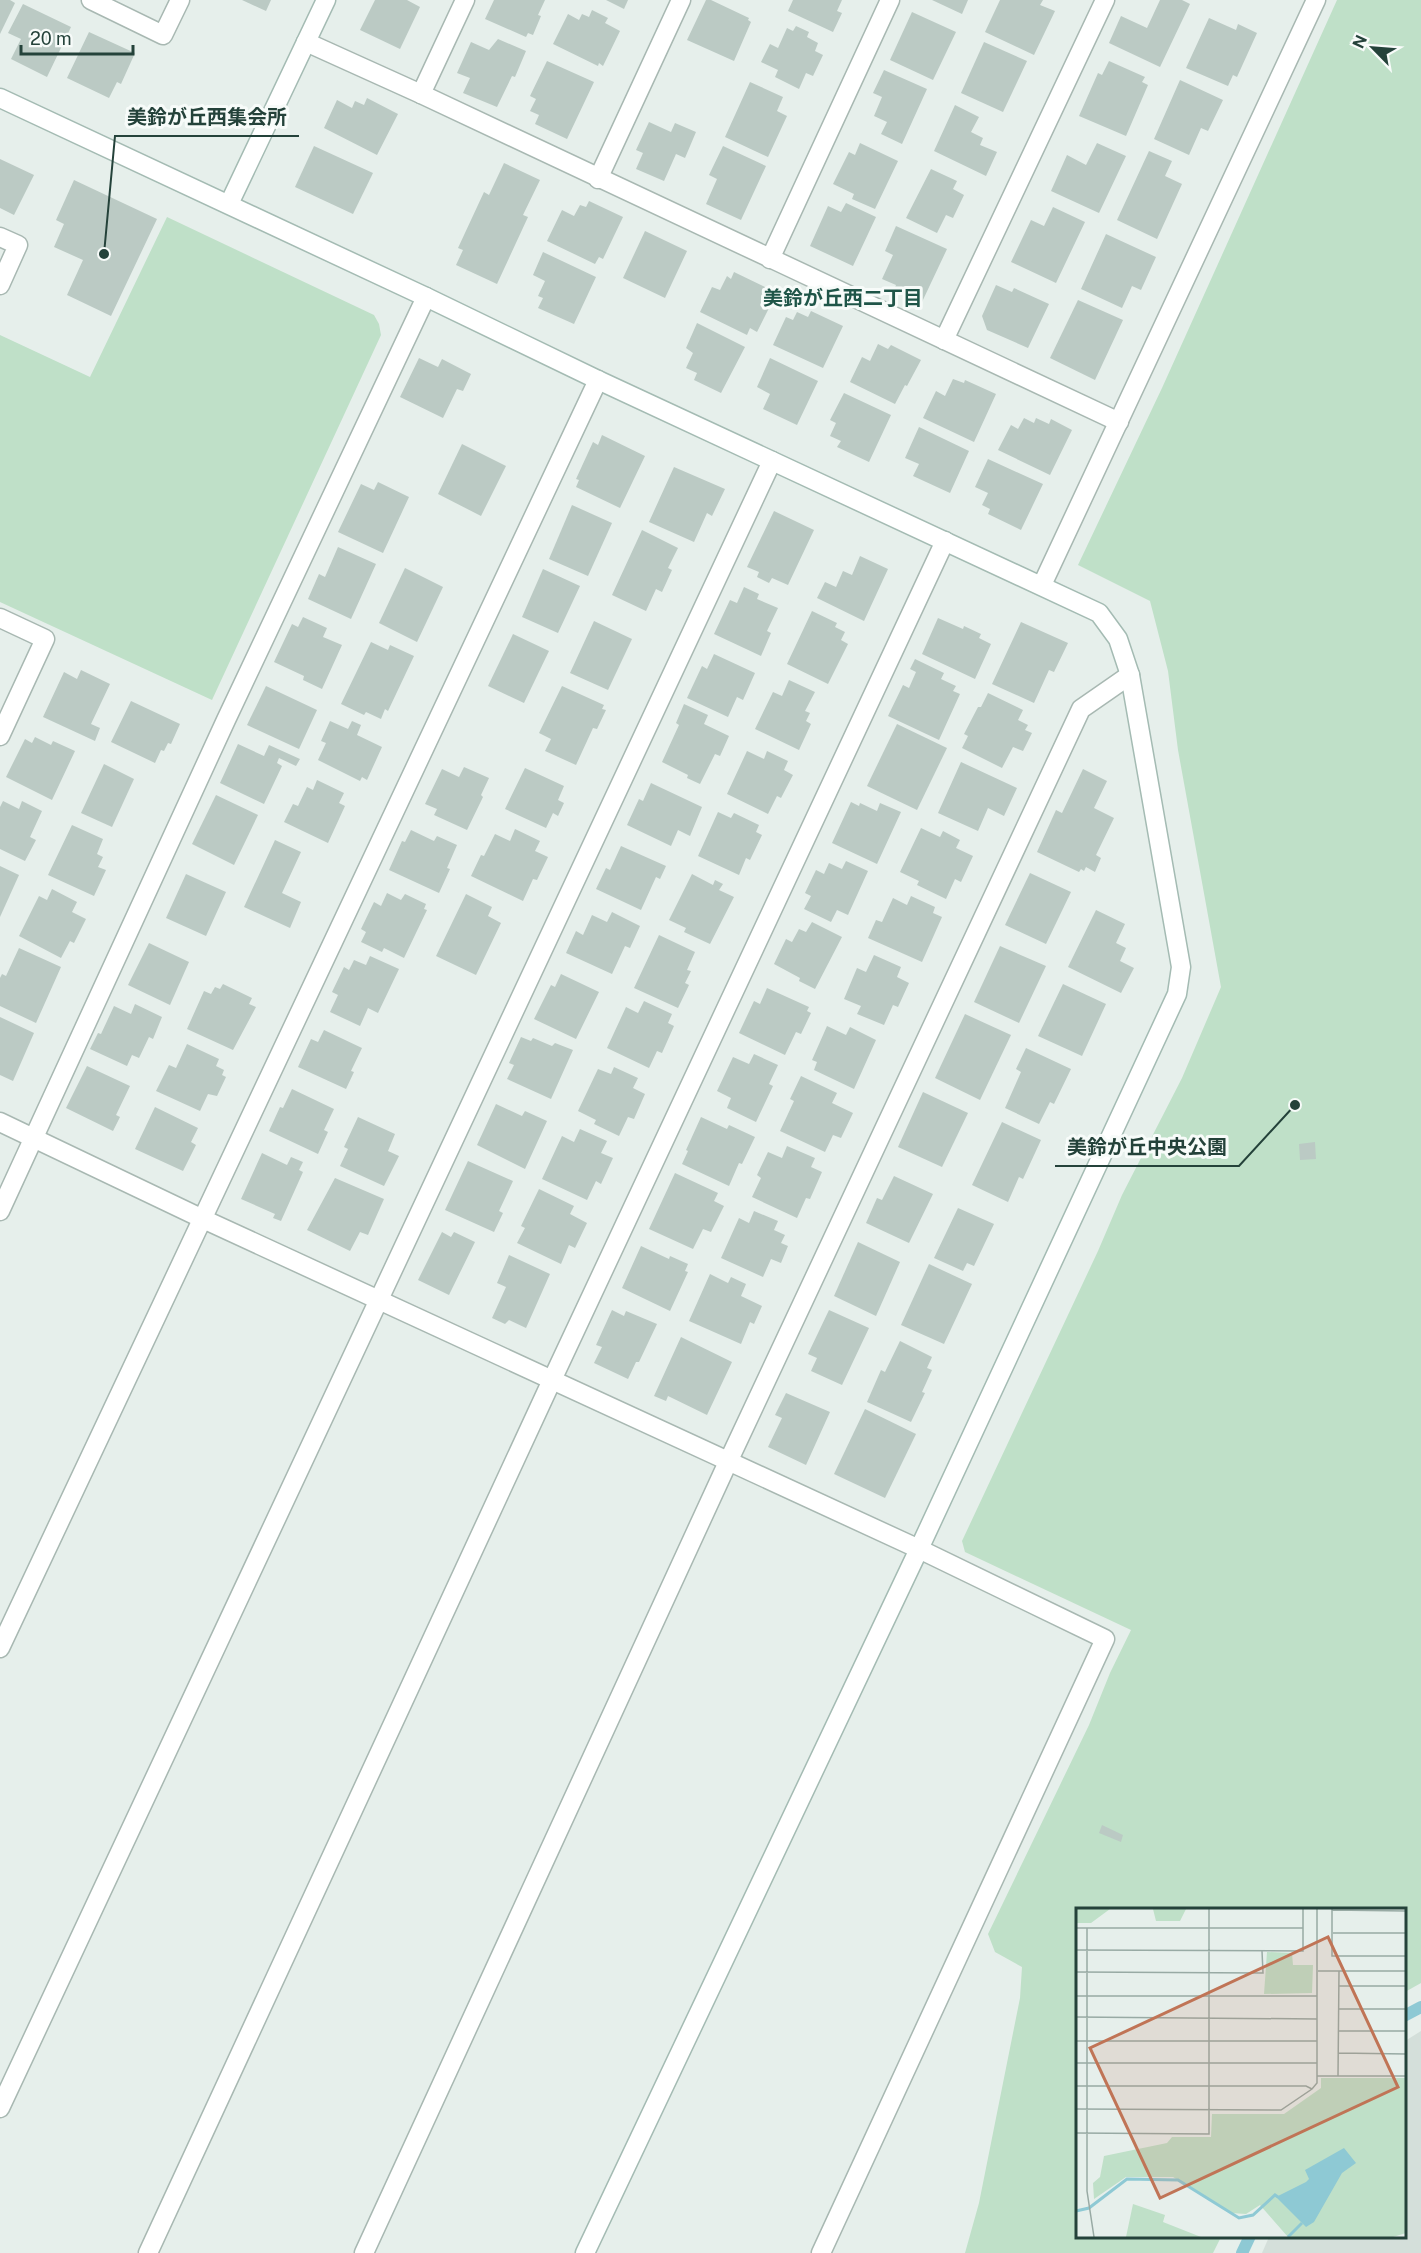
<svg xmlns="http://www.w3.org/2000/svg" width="1421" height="2253" viewBox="0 0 1421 2253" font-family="'Public Sans','Noto Sans JP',sans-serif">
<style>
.built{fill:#d4dfda}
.green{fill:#bfe0c8}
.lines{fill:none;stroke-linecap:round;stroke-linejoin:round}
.stream{stroke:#8ec9d4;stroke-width:12}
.building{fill:#bbcac4}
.street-casing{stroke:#a8b8b2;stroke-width:21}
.secondary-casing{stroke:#a4bbb3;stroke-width:21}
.street{stroke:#fff;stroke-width:18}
.secondary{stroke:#fff;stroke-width:18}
.labels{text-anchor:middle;stroke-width:6;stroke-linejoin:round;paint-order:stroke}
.neighbourhood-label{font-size:20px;font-weight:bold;fill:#1f5548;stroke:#f7fbf9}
.inset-river{fill:none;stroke:#8ec9d4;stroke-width:3}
.inset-road{fill:none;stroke:#98aaa4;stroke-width:1.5}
.view{fill:#c07456;fill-opacity:0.15;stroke:#c07456;stroke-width:3}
.inset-edge{fill:none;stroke:#24423a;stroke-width:3}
.leader{fill:none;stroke:#24423a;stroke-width:2}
.callout-dot{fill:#24423a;stroke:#f7fbf9;stroke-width:2}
.callout-label{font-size:20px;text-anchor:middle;font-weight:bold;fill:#24423a;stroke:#f7fbf9;stroke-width:6;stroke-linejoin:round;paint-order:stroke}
</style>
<rect width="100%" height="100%" fill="#e6efeb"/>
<polygon class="built" points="1421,2031 1421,2253 1262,2253 1269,2237 1404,2236 1405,2041"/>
<g class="green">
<polygon points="1337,0 1421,0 1421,1983 1405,1992 1404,1910 1078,1910 1078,2236 1221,2237 1213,2253 965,2253 979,2203 1020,1998 1022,1967 995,1952 988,1934 1089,1725 1110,1673 1131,1630 965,1552 962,1541 1098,1251 1122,1195 1182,1078 1221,987 1178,750 1168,671 1150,601 1078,565 1162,388"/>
<polygon points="167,217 374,315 379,324 381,335 212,700 0,602 0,335 90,377"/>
</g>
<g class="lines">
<g class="stream">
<polyline points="1404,2016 1421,2007"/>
<polyline points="1242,2253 1250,2236"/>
</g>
</g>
<g class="building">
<polygon points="0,0 10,0 15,3 0,34"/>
<polygon points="242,0 271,0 266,11"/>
<polygon points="375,0 407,0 420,7 400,49 360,30"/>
<polygon points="494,0 545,0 538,15 541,16 533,35 528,33 526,37 485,19"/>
<polygon points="606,0 628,0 624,9"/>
<polygon points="706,0 711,0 749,18 748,20 751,22 734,61 687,40"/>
<polygon points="793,0 842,0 837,11 842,13 833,32 788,11"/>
<polygon points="932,0 968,0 962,14"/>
<polygon points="1000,0 1043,0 1040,5 1055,11 1034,55 985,32"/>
<polygon points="1160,0 1182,0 1190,4 1160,67 1109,43 1121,16 1147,28"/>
<polygon points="23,4 71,27 47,77 11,59 21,39 8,33"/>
<polygon points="592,10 608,18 605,23 620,31 603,66 599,63 598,66 553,44 568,14 579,20 582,14 589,17"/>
<polygon points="912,12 956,32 933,80 890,60"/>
<polygon points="1209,18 1236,30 1238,24 1257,33 1237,77 1233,75 1228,86 1186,68"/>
<polygon points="796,26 809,32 807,37 818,43 815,51 823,55 813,76 806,73 799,89 775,77 778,70 761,62 770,44 778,48 787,28 793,31"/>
<polygon points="89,32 135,53 121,84 117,82 109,98 67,78"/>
<polygon points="498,39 526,51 515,77 512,76 497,107 463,93 470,78 457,73 471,42 489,50"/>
<polygon points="984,42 1027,61 1003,112 961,93"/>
<polygon points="547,61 594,82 567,139 535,124 539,115 530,111 536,99 530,96"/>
<polygon points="1109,61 1145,77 1142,82 1148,85 1126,136 1079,116 1098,73 1102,75"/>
<polygon points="884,70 927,89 902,144 881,134 887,122 874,116 882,97 873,93"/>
<polygon points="1180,80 1223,100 1208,131 1201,128 1189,155 1154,139"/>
<polygon points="750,82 783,97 777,111 787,116 768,157 725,137"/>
<polygon points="367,98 398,114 377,155 324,128 337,100 352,108 355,101 364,105"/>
<polygon points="955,105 979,117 971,132 983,138 980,145 997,152 986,176 934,151"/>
<polygon points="649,122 671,132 675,123 696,132 685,158 676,154 664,181 636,169 643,153 636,150"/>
<polygon points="860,143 898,161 875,209 852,199 854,194 833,184 849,152 855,155"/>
<polygon points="1097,143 1126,156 1099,213 1051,191 1067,155 1086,165"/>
<polygon points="314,146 373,173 353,214 295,187"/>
<polygon points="723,146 766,166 741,220 706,204 717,179 709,175"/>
<polygon points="1149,151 1172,161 1165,176 1182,184 1157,239 1117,220"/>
<polygon points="0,159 34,175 14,215 0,208"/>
<polygon points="504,163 540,180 523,215 528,217 497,284 456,265 463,250 458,248 484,192 489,195"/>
<polygon points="931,169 957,181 953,189 964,195 953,218 946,215 937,233 906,218"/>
<polygon points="74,180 157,219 111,316 67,295 83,260 54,247 64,224 56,220"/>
<polygon points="589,201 623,217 603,259 599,257 595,264 547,241 562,210 574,216 580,205 586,207"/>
<polygon points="846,203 876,217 853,266 810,246 828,206 841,212"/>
<polygon points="1053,207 1085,222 1056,283 1011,262 1031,220 1044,226"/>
<polygon points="896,226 947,249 922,302 894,290 896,285 882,279 893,255 885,251"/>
<polygon points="645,231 687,251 665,298 623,278"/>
<polygon points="1106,234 1156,257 1141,290 1132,286 1122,308 1081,289"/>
<polygon points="543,252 596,277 574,324 538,308 543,298 538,296 545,281 533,275"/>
<polygon points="734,272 767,288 766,291 768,292 766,297 773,300 757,332 750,328 747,335 700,312 712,287 720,290 727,276 731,279"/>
<polygon points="996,285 1012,292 1014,288 1049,304 1028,348 987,330 982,316"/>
<polygon points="1078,300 1123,320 1095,380 1050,358"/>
<polygon points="811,311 843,326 823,368 773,345 786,317 793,320 797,312 808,317"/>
<polygon points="697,323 745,347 721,393 694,380 697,373 686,368 693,353 686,348"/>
<polygon points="878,344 888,349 891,345 921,360 907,386 905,385 895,404 850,382 862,357 870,361"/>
<polygon points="419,358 438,367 442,359 471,374 463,391 457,389 443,418 400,397"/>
<polygon points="770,358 818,381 797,425 763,409 770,394 757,387"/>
<polygon points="953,379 964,383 965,380 996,394 974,442 923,418 936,391 945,396"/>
<polygon points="844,393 891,415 869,462 837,447 841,441 830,436 836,423 830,420"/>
<polygon points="1024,418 1034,423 1036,418 1049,424 1051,419 1072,430 1050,475 998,450 1011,425 1018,429"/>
<polygon points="919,427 969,451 950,493 913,476 919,464 905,458"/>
<polygon points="602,435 645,456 620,508 576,487 579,480 576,479 593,442 598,445"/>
<polygon points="462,444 506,466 481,516 438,494"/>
<polygon points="988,459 1043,484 1021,530 988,514 990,509 982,505 988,493 975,487"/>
<polygon points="674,467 725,489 712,516 707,513 694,542 649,522"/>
<polygon points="378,482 409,497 383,553 338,532 361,484 374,490"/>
<polygon points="572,505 612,523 588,576 549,559"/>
<polygon points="774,511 814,530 788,585 772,578 769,583 757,577 759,572 747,567"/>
<polygon points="642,530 678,548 668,568 672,570 662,592 656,589 646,611 612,595"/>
<polygon points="338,547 376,564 351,619 308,599 319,574 325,577"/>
<polygon points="860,556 888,569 864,621 817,598 825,582 836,587 843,571 852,575"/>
<polygon points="405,568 443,587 417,642 379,623"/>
<polygon points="543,569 580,586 558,633 522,617"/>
<polygon points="744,587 759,594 757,599 778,608 767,631 771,633 761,656 714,634 730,600 737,603"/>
<polygon points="812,611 837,623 835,627 845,632 841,640 848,644 828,684 787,664"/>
<polygon points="303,617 327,628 323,637 342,645 322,689 303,680 304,676 274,662 292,624 298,627"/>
<polygon points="938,618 963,629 964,626 981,634 979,638 991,644 975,679 922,654"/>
<polygon points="594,621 632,639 608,690 570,673"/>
<polygon points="1021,622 1068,643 1054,672 1049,670 1034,703 992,684"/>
<polygon points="513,634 549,651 524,703 488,686"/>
<polygon points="371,642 388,650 390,645 414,656 388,711 385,709 381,719 366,712 364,715 341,704"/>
<polygon points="714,654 755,673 743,700 737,697 728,717 687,698 702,666 707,669"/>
<polygon points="915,659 944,673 941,679 956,686 953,691 960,694 939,740 888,716 903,685 909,688 916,672 910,669"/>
<polygon points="81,670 110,684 91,724 100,728 95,741 43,717 64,672 77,679"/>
<polygon points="789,680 815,692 805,711 810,713 806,721 811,724 799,750 755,729 773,692 782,696"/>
<polygon points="266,686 317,710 299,749 247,725"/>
<polygon points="562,686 604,705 602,709 606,710 597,729 593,728 576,765 545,751 551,739 539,733"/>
<polygon points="988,693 1023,710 1018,720 1028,725 1025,730 1032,733 1023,751 1013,747 1002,768 962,748 968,736 964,734 978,707 981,707"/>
<polygon points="131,701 180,724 171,744 168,743 164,751 161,750 155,763 111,742"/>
<polygon points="684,704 708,715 704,724 729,736 720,756 715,754 700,784 687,778 688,775 662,762 679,725 676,723"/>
<polygon points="330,721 348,729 352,721 361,725 357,735 382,747 367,780 362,777 360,781 318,760 326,743 321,741"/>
<polygon points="897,724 947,748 917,810 867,786"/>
<polygon points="35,737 51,745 53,741 75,751 52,800 6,777 25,739 32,743"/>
<polygon points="238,744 264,756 269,745 300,759 296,766 279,758 277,763 282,766 264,804 220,783"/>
<polygon points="747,751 764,759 767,751 788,761 784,770 793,775 781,798 777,796 768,814 727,794"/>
<polygon points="961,762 1017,788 1004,816 988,808 978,831 938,813"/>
<polygon points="104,764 134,779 112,827 81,813"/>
<polygon points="464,767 489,778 481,795 483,797 467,830 434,815 437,809 425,804 442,769 459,777"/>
<polygon points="525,768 564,786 558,800 564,803 558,816 553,813 546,828 505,809"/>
<polygon points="1083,769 1107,781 1094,808 1114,818 1096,855 1101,858 1095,872 1086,867 1084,871 1081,869 1079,872 1037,852 1056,810 1062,813"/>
<polygon points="317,780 344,793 339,803 345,806 328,843 284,822 293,804 298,806 307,787 313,790"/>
<polygon points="651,783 702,807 690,836 678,830 671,846 627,825 639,799 643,801"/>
<polygon points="216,795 258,815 234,865 192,844"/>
<polygon points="3,801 19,809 22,801 42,811 30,837 36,840 25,861 0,849 0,807"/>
<polygon points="851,802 859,806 860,803 877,811 880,803 901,812 877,864 832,843"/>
<polygon points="718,812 731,818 734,813 759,825 756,832 762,835 750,860 746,858 739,875 698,856"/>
<polygon points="72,825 103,839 97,854 103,857 98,867 106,870 94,896 48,875"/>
<polygon points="921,828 940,837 943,831 960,840 956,848 973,856 961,882 955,879 946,899 917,885 919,881 900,872"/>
<polygon points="515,829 540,841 535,851 548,857 537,880 533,879 523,901 471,876 481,855 484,856 495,834 510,841"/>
<polygon points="411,830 434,841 437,836 457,845 447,868 450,869 439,893 389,870 402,841 405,842"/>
<polygon points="275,840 301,852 282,893 301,902 290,928 244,907"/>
<polygon points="621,846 666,866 660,879 656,877 641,910 596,889 606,868 610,870"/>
<polygon points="846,861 868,871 848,915 837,910 831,922 804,909 811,896 805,893 816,870 824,874 829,863 842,869"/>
<polygon points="0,866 19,875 0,917"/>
<polygon points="1030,873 1071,892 1046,944 1005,925"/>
<polygon points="186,874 226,892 206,936 166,918"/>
<polygon points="692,874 713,885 715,880 723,884 719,890 734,897 710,944 684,932 686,928 669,920"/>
<polygon points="52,889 77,902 72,912 86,919 74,943 70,941 61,958 19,936 39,896 47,900"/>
<polygon points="387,893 401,900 405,894 426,904 424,909 427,910 404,958 384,948 382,952 361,942 366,932 361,929 374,902 381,906"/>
<polygon points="466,894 492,907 488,916 501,923 476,975 436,956"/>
<polygon points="911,896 935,907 933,913 942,917 922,962 868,938 876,920 882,922 893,898 907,905"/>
<polygon points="1096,910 1125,924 1116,943 1126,948 1120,961 1134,968 1121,993 1068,967"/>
<polygon points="612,912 640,926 630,948 625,946 612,974 566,953 576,931 583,935 592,915 607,922"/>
<polygon points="812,922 842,937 815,989 799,981 800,978 774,964 786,939 792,942 799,929 806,932"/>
<polygon points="659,935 695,952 687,970 691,971 685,983 689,985 678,1008 634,988"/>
<polygon points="149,943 189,962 170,1005 128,985"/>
<polygon points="1000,946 1046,966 1019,1023 974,1002"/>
<polygon points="19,948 61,967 36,1023 0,1006 0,978 2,974 6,976"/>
<polygon points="874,955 901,967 897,977 909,983 898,1007 893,1005 884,1025 857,1014 861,1006 844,999 857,968 866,972"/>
<polygon points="370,956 399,969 378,1013 368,1008 360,1026 330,1012 338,995 332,992 344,967 349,970 354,960 366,965"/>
<polygon points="561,974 599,992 576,1039 534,1019 551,985 555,987"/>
<polygon points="223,984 252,998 249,1004 256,1007 233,1050 187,1029 204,991 211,994 215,987 220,989"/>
<polygon points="1063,984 1106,1004 1082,1056 1038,1036"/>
<polygon points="767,988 809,1007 807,1011 811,1013 801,1034 796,1032 785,1055 739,1033 754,1001 760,1004"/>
<polygon points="644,1001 672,1014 668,1023 674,1026 662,1053 657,1051 649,1068 607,1048 626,1007 638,1013"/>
<polygon points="135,1004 162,1017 153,1039 149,1037 139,1058 132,1055 127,1066 90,1049 98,1033 101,1034 114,1006 131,1014"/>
<polygon points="965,1014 1011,1035 980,1100 935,1078"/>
<polygon points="0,1017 34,1033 13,1081 0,1075"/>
<polygon points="827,1026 846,1035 850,1027 876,1040 854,1089 814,1070 817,1062 812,1060"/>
<polygon points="324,1030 362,1048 351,1071 354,1072 346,1089 298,1067 311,1039 318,1042"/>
<polygon points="521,1037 531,1041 533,1038 552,1046 555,1043 573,1050 551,1099 507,1079 514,1065 509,1063"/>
<polygon points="187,1044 219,1059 216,1066 224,1070 222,1075 226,1077 217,1096 208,1094 200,1111 156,1091 169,1065 176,1068"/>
<polygon points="1026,1048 1071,1069 1054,1104 1050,1102 1039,1124 1005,1108 1021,1072 1016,1069"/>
<polygon points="754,1054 778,1065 769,1084 773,1086 756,1122 727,1108 731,1098 717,1091 733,1057 749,1064"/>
<polygon points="87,1066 130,1086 116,1115 120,1117 113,1131 66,1108"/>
<polygon points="614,1067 638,1078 633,1088 645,1094 634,1119 628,1117 619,1136 594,1124 596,1120 578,1111 598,1069 611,1074"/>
<polygon points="801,1076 837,1093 832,1103 853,1113 841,1138 833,1135 825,1152 780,1131 794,1101 790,1099"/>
<polygon points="292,1089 334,1109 324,1130 328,1132 318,1154 269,1131 280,1107 283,1108"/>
<polygon points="923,1092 968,1113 942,1167 898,1147"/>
<polygon points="496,1104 522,1116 525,1111 547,1121 525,1169 477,1145"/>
<polygon points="155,1107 198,1128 191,1142 196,1145 183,1171 135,1149"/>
<polygon points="358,1117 395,1134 388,1151 399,1156 384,1186 340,1166 348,1149 344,1147"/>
<polygon points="701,1117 727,1129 729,1125 755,1137 742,1164 739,1163 729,1186 682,1164 688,1151 686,1150"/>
<polygon points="1002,1122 1041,1140 1023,1179 1019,1177 1008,1202 972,1185"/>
<polygon points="580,1129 607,1141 601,1153 613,1158 601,1184 596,1181 587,1200 542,1179 562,1136 574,1142"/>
<polygon points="1315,1142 1316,1159 1300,1160 1299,1144"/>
<polygon points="787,1146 815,1158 811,1167 822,1172 810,1199 806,1198 797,1218 752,1197 761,1178 757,1175 768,1152 782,1158"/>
<polygon points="262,1153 287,1165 291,1157 303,1162 299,1170 303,1172 281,1221 273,1218 275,1214 241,1199"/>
<polygon points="468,1161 513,1181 499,1211 503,1213 494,1232 445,1210"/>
<polygon points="675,1173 718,1193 714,1201 724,1206 711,1232 703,1229 693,1249 649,1229"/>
<polygon points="894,1176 933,1194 909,1243 866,1223 877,1198 882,1200"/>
<polygon points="335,1178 384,1199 368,1235 360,1232 350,1251 307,1230"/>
<polygon points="539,1189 574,1206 570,1214 587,1223 575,1248 569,1245 561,1264 517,1243 525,1228 521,1226"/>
<polygon points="958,1208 994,1224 974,1266 967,1263 963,1271 934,1258"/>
<polygon points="754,1211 778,1221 774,1230 785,1235 781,1243 788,1246 781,1263 771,1259 763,1277 721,1258 739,1218 749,1223"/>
<polygon points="442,1232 451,1237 454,1232 475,1242 449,1295 418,1280"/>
<polygon points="858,1242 900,1262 876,1316 834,1296"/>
<polygon points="641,1246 669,1259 670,1256 688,1264 685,1271 688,1272 670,1311 622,1288"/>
<polygon points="509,1255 550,1274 526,1328 509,1320 505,1324 492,1318 506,1287 497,1283"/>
<polygon points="929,1264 972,1284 944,1344 901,1325"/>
<polygon points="710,1274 728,1283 731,1277 746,1284 741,1296 762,1306 754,1324 750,1322 741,1344 689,1321"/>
<polygon points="612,1310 624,1316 626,1311 657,1324 639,1362 636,1362 628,1379 594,1363 602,1347 596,1345"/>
<polygon points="829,1310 869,1328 842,1385 811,1371 817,1358 808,1354"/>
<polygon points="681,1337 732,1362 707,1415 668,1396 666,1401 654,1396"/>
<polygon points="900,1341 932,1357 927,1368 932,1370 922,1392 925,1393 911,1422 867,1402 881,1370 885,1372"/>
<polygon points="786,1393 830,1412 806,1465 768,1447 782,1418 775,1415"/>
<polygon points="865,1409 916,1434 885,1498 834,1474"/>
<polygon points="1102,1825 1123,1835 1121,1842 1099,1833"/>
</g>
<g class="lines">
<g class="street-casing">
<g id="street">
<polyline points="91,0 163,35 180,0"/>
<polyline points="306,42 421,94 1119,422"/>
<polyline points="421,94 465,0"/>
<polyline points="598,179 681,0"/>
<polyline points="0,237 18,245 0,285"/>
<polyline points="770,259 890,0"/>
<polyline points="944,340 1105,0"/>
<polyline points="1042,585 1316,0"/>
<polyline points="0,618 45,639 0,736"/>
<polyline points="0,1122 203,1219 919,1549 1105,1639 821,2253"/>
<polyline points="0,1211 226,720 426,297"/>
<polyline points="0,1648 598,380"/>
<polyline points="0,2108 772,461"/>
<polyline points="148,2253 552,1380 945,541"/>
<polyline points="364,2253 728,1462 1081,709 1130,675"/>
</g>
</g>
<g class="secondary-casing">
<g id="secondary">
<polyline points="0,98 426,297 598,380 1099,613 1118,639 1130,675 1181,967 1177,994 919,1549 585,2253"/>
<polyline points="229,204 326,0"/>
</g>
</g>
<use href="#street" class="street"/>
<use href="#secondary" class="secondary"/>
</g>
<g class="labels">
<g class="neighbourhood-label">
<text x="843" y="305">美鈴が丘西二丁目</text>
</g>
</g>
<g transform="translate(1076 1908)">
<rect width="330" height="330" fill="#e6efeb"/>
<path d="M0,1H34L15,15H0ZM77,1H110L104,13H80ZM191,44L216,45L217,57H237L236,85L188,86ZM245,170H330V325L317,329H212L184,297L170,306L155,305L97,269H50L18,291L17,275L24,269L28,248L91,235L96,229H135L136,206H208L245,180ZM57,296L89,307L87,314L125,329H50Z" fill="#bfe0c8"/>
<path d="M268,240L280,255L266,265L238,314L230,319L200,289L230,274L233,271L229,262Z" fill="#8ec9d4"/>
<path class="inset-river" d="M0,303L13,300L51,271L102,272L163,310L177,307L199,287L202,289M212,329L226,315"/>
<path class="inset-road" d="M256,1V48H330M256,2L330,3M0,20H227M11,20V283L18,329M257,25H330M0,42L227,43V1M242,63H330M0,64L187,65L186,43M263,78H330M0,88H241M262,101H330M0,109L241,111M262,123H330M0,133H241M262,145L330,146M0,155H241M241,168H330M262,168L263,63M0,178H230L236,181M0,201L205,202L236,181L241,175V1M0,225L133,226V1"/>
<path class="view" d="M252,29L322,179L84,290L14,140Z"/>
<rect width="330" height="330" class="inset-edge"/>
</g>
<path class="leader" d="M104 254L115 136H299M1295 1105L1239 1166H1055"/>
<g class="callout-dot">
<circle cx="104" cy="254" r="6"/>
<circle cx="1295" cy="1105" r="6"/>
</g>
<g class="callout-label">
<text x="207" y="124">美鈴が丘西集会所</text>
<text x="1147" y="1154">美鈴が丘中央公園</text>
</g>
<g transform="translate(1373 48) rotate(295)" stroke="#f7fbf9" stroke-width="4.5" paint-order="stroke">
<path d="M0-4.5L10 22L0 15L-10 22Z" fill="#24423a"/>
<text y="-9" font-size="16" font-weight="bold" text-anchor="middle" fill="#24423a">N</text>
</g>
<path d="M21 45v9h112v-9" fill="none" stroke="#24423a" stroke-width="3"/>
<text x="30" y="45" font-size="18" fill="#24423a" stroke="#f7fbf9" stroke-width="4.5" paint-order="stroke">20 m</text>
</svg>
